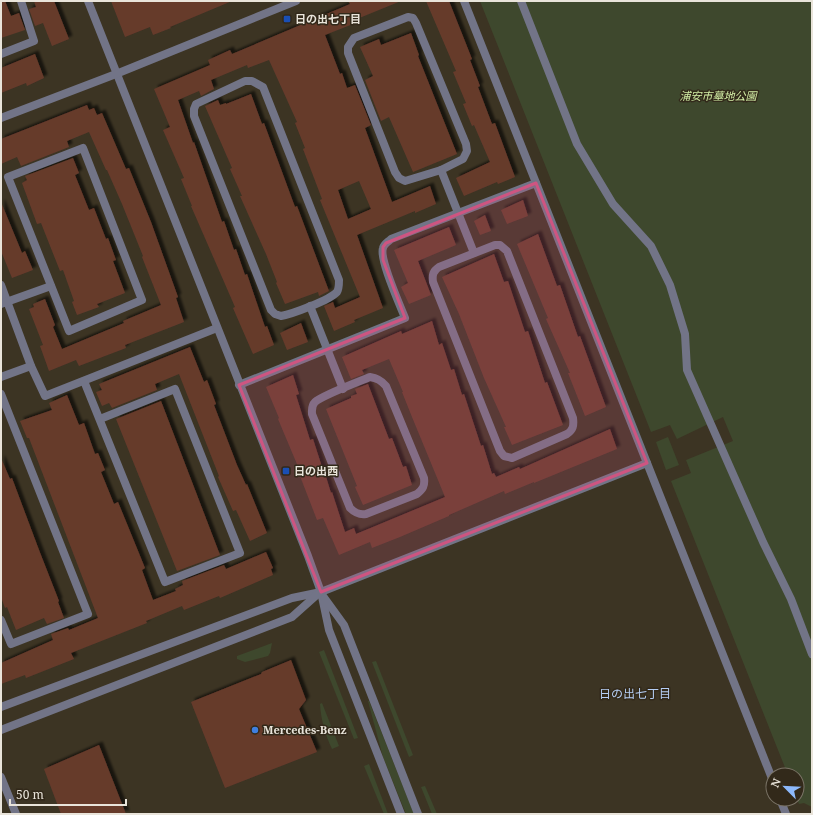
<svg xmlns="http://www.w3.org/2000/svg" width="813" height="815" viewBox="0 0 813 815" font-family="'Noto Serif','Noto Sans JP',serif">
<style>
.green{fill:#3e482d}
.building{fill:#663a2c;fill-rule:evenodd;filter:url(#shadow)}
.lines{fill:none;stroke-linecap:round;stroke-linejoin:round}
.pedestrian{stroke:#727487;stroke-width:8}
.minor{stroke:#727487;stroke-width:8}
.tertiary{stroke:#727487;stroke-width:8}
.marked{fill:#ce5581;fill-opacity:0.2;stroke:#ce5581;stroke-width:3;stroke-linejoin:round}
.transit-dot{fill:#1a4fb4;stroke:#32291a;stroke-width:1.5}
.shop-dot{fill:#3f7fe0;stroke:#32291a;stroke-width:1.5}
.labels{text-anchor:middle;stroke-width:3;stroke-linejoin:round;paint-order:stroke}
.poi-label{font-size:11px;font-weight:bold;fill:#e9e4da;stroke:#32291a;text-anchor:start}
.park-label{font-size:11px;font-style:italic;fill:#d3eea6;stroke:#32291a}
.neighbourhood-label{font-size:12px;fill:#b5cef4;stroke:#32291a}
</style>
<defs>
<filter id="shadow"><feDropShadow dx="3.5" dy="-3.5" stdDeviation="1" flood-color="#0009"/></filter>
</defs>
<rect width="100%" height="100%" fill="#3c3423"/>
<g class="green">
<polygon points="480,1 812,1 812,807 804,803 799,804 797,799 797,775 788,775 671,481 691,473 686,460 733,441 723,417 677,439 670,425 651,432"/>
<polygon points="668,437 679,465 666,470 656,442"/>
<polygon points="272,643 270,653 268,656 245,662 237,659 237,656"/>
<polygon points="324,650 358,738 354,739 319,652"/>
<polygon points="376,661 413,755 409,757 372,662"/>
<polygon points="368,701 369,701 414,814 406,814 383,757"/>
<path d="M322,703L339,746L332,749C325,734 321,720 320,704Z"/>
<polygon points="369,764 388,814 384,814 364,766"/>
<polygon points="425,786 437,814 432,814 421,787"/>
</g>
<g class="building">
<polygon points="1,1 5,1 11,16 19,13 25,30 1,38"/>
<polygon points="34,1 54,1 69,39 52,46 43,23 35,26 29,9 36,7"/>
<polygon points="111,1 232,1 170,27 171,28 153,35 150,27 125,37"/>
<path d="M348,1H401L352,21L353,24L325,35L340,74L342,73L347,88L355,85L371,125L365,128L392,202L430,186L436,204L415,213V211L357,235L383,308L354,320L355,322L334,331L324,306L333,302L335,308L360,297L320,200L322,199L303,149L305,148L295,123L297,122L269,60L248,68L247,65L211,80L214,89L201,96L199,91L178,100L193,143L194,142L222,222L224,221L234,250L236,249L245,275L247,274L265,327L267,326L274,345L253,354L233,308L235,307L191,206H192L181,179L184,178L163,130L170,127L154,89L210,65L208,60L230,50L232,54L350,4ZM359,181L371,209L348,219L338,190Z"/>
<polygon points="426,1 449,1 472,59 470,60 480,86 478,87 492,124 495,123 515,177 498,184 497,182 464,196 456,178 490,162 474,125 472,126 463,104 466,103 453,72 456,71"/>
<polygon points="411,33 419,55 418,56 457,154 413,172 389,117 381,121 365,80 373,76 360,47 379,39 381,45"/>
<polygon points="35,54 44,78 27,86 26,83 1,93 1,68"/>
<polygon points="251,94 262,124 264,123 295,207 297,206 329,291 319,296 318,292 285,304 276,283 277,282 266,254 240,196 242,196 230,169 232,168 205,106 218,100 220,105 226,103 226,104"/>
<polygon points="87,105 89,110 94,108 97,115 102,113 126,169 129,168 151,222 178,297 176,298 184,322 125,345 126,348 79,366 76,360 49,371 40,346 43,345 29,309 34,307 33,304 45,299 55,325 53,327 62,349 124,323 123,321 161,305 142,257 143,256 122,204 107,170 106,170 89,132 67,141 69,147 21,166 17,157 1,164 1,139"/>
<polygon points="73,158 79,173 75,175 89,210 94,208 106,239 108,238 116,260 113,261 125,293 97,304 99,307 77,315 72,302 74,301 63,270 60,271 41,223 37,224 22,183 27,180 25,176"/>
<polygon points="523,200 528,216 507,224 501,210"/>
<polygon points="1,202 22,253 25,251 33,270 12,278 1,251"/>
<polygon points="485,215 491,231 480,235 474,221"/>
<polygon points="449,227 456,245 418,261 431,295 409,304 401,287 408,283 394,250"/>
<polygon points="538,234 557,286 560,285 578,337 580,336 606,407 585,416 568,373 570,373 546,319 548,318 517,244"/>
<polygon points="494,254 504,282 508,281 525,332 528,331 545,383 547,382 563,425 512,445 504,427 506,427 484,378 459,314 442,277"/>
<polygon points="432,321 439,345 442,343 451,370 454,369 462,395 464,394 481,446 483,445 492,474 494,473 496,477 519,467 520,469 610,429 617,449 534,483 534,482 505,494 504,491 449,515 449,516 400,537 372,548 370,542 339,555 323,518 317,520 300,476 302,476 278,419 279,418 266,387 293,375 299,394 296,395 310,440 313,439 322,467 323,467 331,493 332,492 345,532 354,528 356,534 445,497 412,417 402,392 403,392 389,359 362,370 364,374 351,379 342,357 401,331 402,334"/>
<polygon points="301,323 308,342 287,350 280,333"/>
<polygon points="190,347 204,382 207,380 216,404 214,405 237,465 246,485 247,484 267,533 250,541 236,510 233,511 218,477 219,476 179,374 155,384 157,390 112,408 109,403 102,406 96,392 102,390 99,384"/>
<polygon points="368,384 389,439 392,438 403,467 406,466 412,485 363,505 355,487 357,486 326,409 351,398 351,396 357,394 355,389"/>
<polygon points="67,395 79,425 84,423 95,454 98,453 105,470 101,472 114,504 118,502 125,519 145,568 142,570 153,600 176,591 175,589 183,585 182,581 224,565 226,569 266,552 273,568 271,569 273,575 220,598 219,596 184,610 182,606 146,621 147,623 71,653 74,659 26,678 25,675 1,684 1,663 53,640 51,634 68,628 69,630 98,618 29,438 27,438 20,421 52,410 49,403"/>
<polygon points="161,401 220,555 177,571 116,419"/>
<polygon points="1,458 10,479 12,478 39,550 59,601 58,602 64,618 47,624 44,618 16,630 7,607 5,608 1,597"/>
<polygon points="291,660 306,700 299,709 317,752 225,788 191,702 261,674 262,672"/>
<polygon points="99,745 126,814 61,814 44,769"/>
</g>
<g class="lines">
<polyline class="pedestrian" points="521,1 577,144 613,204 651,246 670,285 685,334 687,370 763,542 791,599 812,654"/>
<g class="minor">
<polygon points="408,17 413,18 416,23 466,144 467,151 463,159 441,170 405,181 399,178 395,172 348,53 348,47 354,38"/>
<polyline points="1,54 34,41 21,1"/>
<path d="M245,81H252L263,87L339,280C339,284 339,289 337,292C330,300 292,314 281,316L275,314L271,310L194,116V109L196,104Z"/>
<polygon points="83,148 142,300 69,331 8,177"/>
<polyline points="441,170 474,253"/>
<path d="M495,245H500L507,251L573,418C574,426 573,430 567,434L512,458L504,456L500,451L433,282C432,275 433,271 439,267Z"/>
<polyline points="1,285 31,366 45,396 217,328"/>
<polyline points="1,304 51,286"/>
<polyline points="310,306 343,389"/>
<polyline points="1,377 31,366"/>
<path d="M370,377C377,378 381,380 386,386L424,478C425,486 423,489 417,494L366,514C359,515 355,513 350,508L312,414C312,410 311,406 315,402C323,395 358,382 370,377Z"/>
<polyline points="84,381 165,582 240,553 175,389 100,419"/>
<path d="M239,385L405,318C400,305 379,259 383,248C384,244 388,242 391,239L536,183"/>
<polyline points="1,394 88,614 11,644 1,620"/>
</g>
<g class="tertiary">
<polyline points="88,1 308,556 321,592 329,630 401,814"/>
<polyline points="464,1 773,781"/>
<polyline points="1,118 116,74 296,1"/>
<polyline points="323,596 344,625 418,814"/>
<polyline points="1,707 292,598 321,592 647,463"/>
<polyline points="1,730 292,617 320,592"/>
<polyline points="1,777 16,814"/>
<polyline points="780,799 786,814"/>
</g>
</g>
<path class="marked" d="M536,183L647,463L321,592L239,385L405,318L383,260V247L386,243Z"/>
<g class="transit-dot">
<rect x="283" y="15" width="8" height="8" rx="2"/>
<rect x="282" y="467" width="8" height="8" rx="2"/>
</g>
<circle class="shop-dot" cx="255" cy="730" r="4"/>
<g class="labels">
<g class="poi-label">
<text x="295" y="23">日の出七丁目</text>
<text x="294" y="475">日の出西</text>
<text x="263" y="734">Mercedes-Benz</text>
</g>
<g class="park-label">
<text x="718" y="100">浦安市墓地公園</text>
</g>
<g class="neighbourhood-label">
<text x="635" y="698">日の出七丁目</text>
</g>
</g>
<rect width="813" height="815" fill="none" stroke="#e9e4da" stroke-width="4"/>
<g transform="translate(785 787) rotate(294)"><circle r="19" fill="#32291a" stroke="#7b7467"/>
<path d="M0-3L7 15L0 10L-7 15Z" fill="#8db9fc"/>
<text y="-6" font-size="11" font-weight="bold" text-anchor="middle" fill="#e9e4da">N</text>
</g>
<path d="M10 799v6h116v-6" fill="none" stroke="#e9e4da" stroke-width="2"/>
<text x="16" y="799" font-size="12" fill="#e9e4da" stroke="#32291a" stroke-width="3" paint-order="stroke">50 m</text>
</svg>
